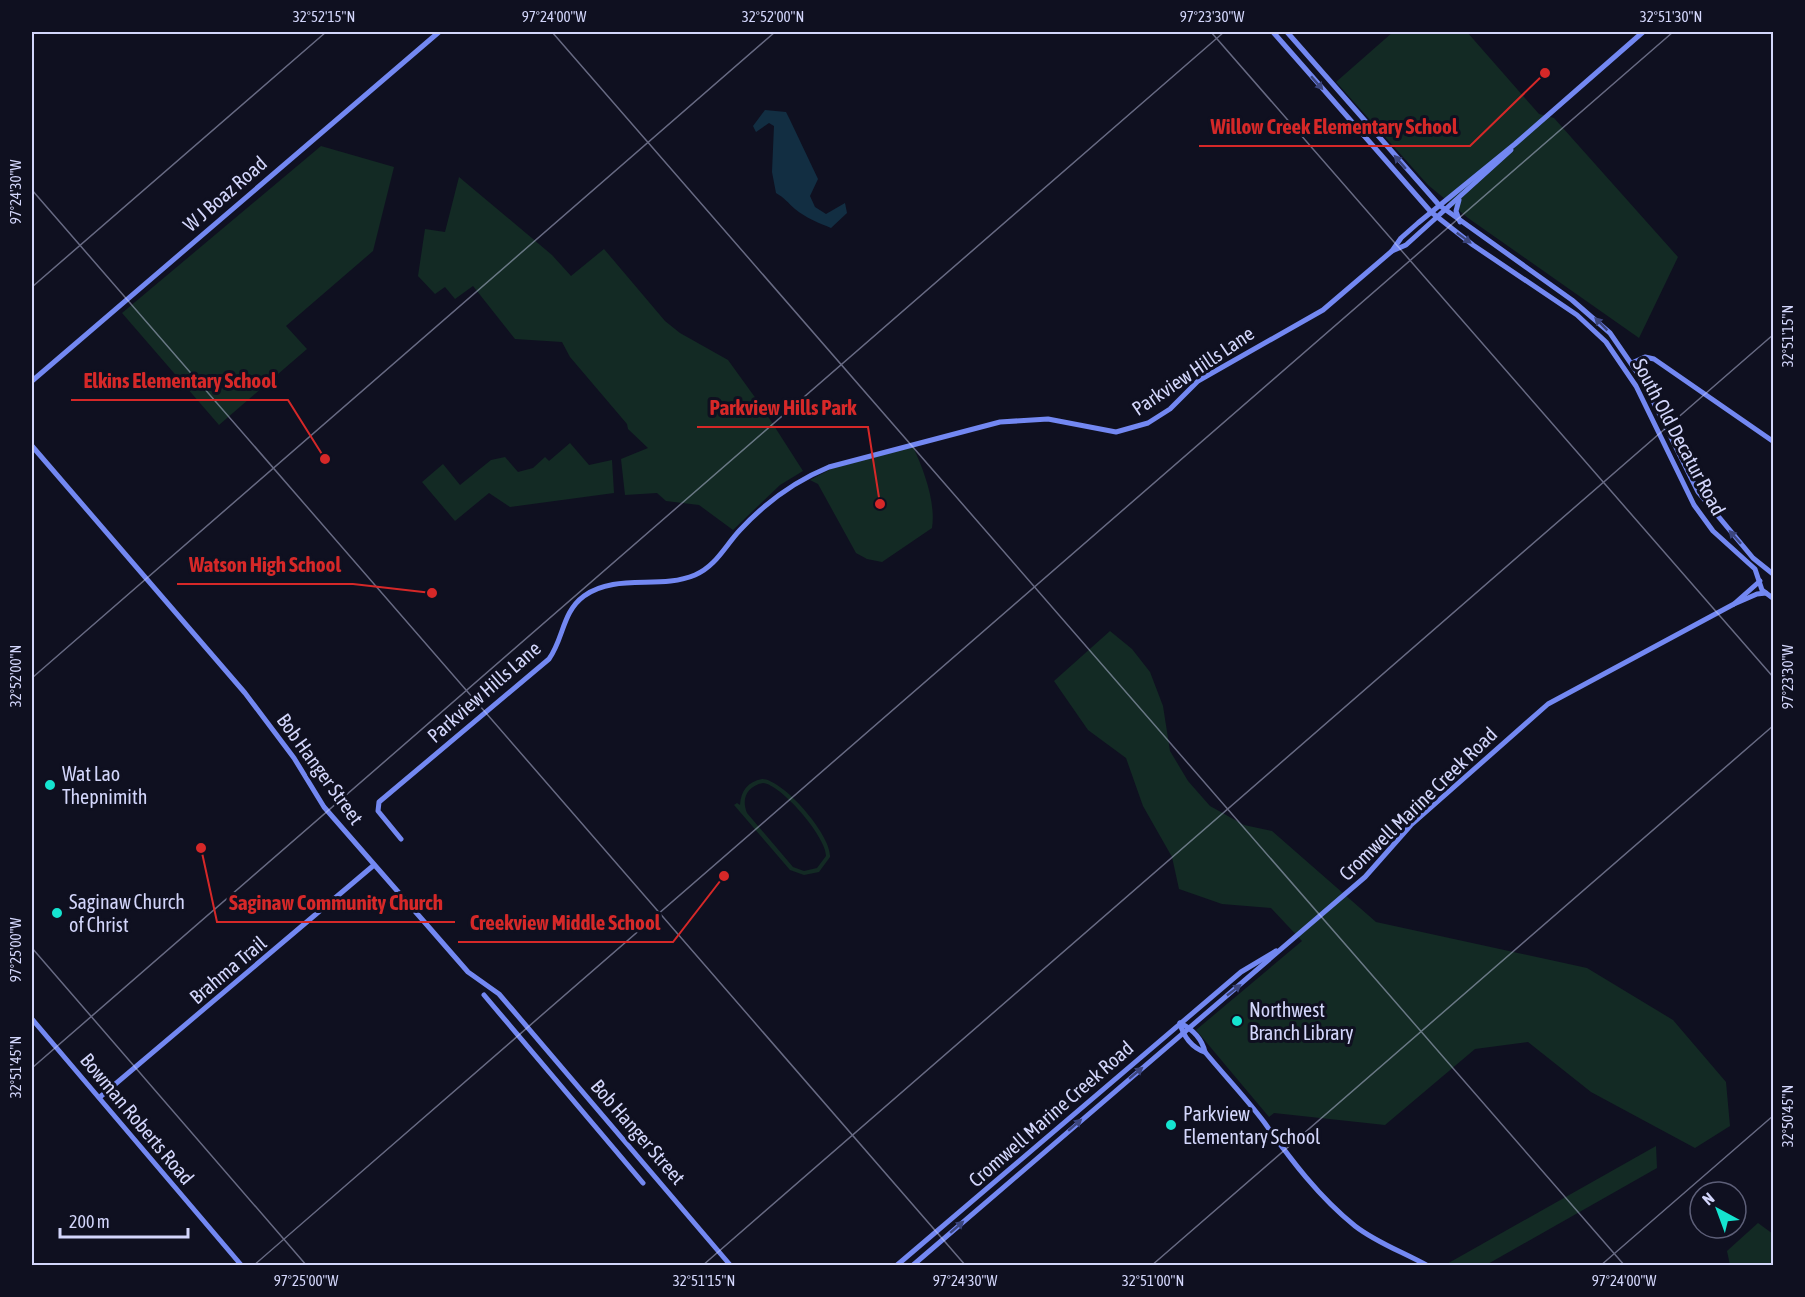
<svg xmlns="http://www.w3.org/2000/svg" width="1805" height="1297" viewBox="0 0 1805 1297" font-family="'Asap Condensed',sans-serif">
<style>
.green{fill:#132a24;fill-rule:evenodd}
.water{fill:#122e42}
.lines{fill:none;stroke-linecap:round;stroke-linejoin:round}
.secondary{stroke:#7388f2;stroke-width:5}
.oneway{fill:#3c467e}
.ticks{fill:none;stroke:#d3d6fb;stroke-width:1.5;stroke-opacity:0.45}
.poi-dot{fill:#15e4d0;stroke:#0f1020;stroke-width:2}
.labels{text-anchor:middle;stroke-width:6;stroke-linejoin:round;paint-order:stroke}
.street-label{font-size:20px;fill:#d3d6fb;stroke:#0f1020}
.poi-label{font-size:20px;fill:#d3d6fb;stroke:#0f1020;text-anchor:start}
.leader{fill:none;stroke:#d62828;stroke-width:2}
.callout-dot{fill:#d62828;stroke:#0f1020;stroke-width:2}
.callout-label{font-size:21px;text-anchor:middle;font-weight:bold;fill:#d62828;stroke:#0f1020;stroke-width:6;stroke-linejoin:round;paint-order:stroke}
.neatline{fill:none;stroke:#d3d6fb;stroke-width:2}
.ticks-label{font-size:15px;text-anchor:middle;fill:#d3d6fb}
</style>
<rect width="100%" height="100%" fill="#0f1020"/>
<g class="green">
<polygon points="1393,32 1467,32 1539,114 1554,118 1678,257 1639,338 1468,218 1428,185 1336,82"/>
<polygon points="321,146 394,167 373,251 286,326 307,349 219,425 122,313"/>
<polygon points="459,177 552,255 571,276 604,249 665,321 680,333 728,360 762,407 803,471 780,485 733,530 699,505 666,501 657,493 625,495 621,459 648,448 628,429 627,424 570,357 562,342 515,339 473,286 455,299 445,287 435,294 418,276 425,229 445,232"/>
<polygon points="570,443 589,465 612,460 614,493 510,507 489,493 455,521 422,482 443,464 460,485 491,460 505,457 518,472 533,468 545,457 549,461"/>
<path d="M913,447C924,470 936,503 932,528L882,562L867,559L856,553L818,484L810,480L833,468Z"/>
<polygon points="1110,631 1132,649 1150,672 1163,706 1170,751 1188,781 1210,806 1244,825 1272,831 1376,922 1587,968 1673,1020 1726,1082 1730,1126 1695,1148 1591,1092 1528,1042 1475,1049 1385,1125 1274,1113 1269,1117 1196,1030 1302,941 1271,908 1222,904 1179,889 1172,857 1143,806 1126,758 1088,730 1054,681"/>
<path d="M762,779C783,779 832,836 830,857L819,872L804,875L790,870L734,805L737,803L740,805C741,790 748,782 762,779ZM763,783C781,784 827,838 826,856L817,868L804,871L793,867L747,813C741,799 747,786 763,783Z"/>
<polygon points="1656,1146 1657,1168 1486,1265 1445,1265"/>
<polygon points="1758,1223 1773,1234 1773,1265 1730,1265 1727,1251"/>
</g>
<path class="water" d="M765,110L786,112L790,120L818,179L810,196L815,207L826,214L845,203L847,213L831,228C819,223 806,218 795,209C788,203 785,198 776,193L772,172L774,126L769,123L756,132L753,126Z"/>
<g class="lines">
<g class="secondary">
<polyline points="1273,32 1431,212 1473,245 1577,315 1606,342 1636,386 1694,505 1713,531 1755,569 1762,590 1774,599"/>
<polyline points="1287,32 1439,205 1572,300 1610,333 1643,381 1698,492 1753,558 1773,574"/>
<polyline points="1459,200 1456,211 1460,222"/>
<polyline points="1392,251 1406,245 1511,150"/>
<polyline points="1632,363 1645,357 1654,359 1774,442"/>
<polyline points="32,381 439,32"/>
<polyline points="32,446 245,693 294,758 324,807 468,972 499,994 511,1008 731,1266"/>
<polyline points="1734,604 1760,581"/>
<path d="M401,839L378,811L379,802L549,659C564,638 562,612 584,596C616,573 660,590 695,575C716,566 725,546 740,530C765,503 795,481 829,467L1000,422L1048,419L1116,432L1148,423L1170,409L1198,381L1323,310L1392,251L1401,238L1418,223L1515,144L1643,32"/>
<polyline points="484,995 643,1183"/>
<polyline points="32,1019 242,1266"/>
<path d="M1180,1023C1192,1029 1202,1039 1205,1052C1224,1075 1246,1098 1264,1122C1291,1160 1319,1197 1355,1226C1377,1243 1403,1252 1428,1266"/>
<path d="M1180,1023C1183,1036 1192,1048 1205,1052"/>
<polyline points="100,1097 374,865"/>
<polyline points="896,1266 1241,972 1276,951"/>
<polyline points="912,1266 1365,877 1411,825 1548,704 1734,604 1757,594 1766,593"/>
</g>
</g>
<defs><path id="oneway-solid" d="M-6-.8H1V-3.2L6.5 0L1 3.2V.8H-6Z" transform="scale(1.5)"/></defs>
<g class="oneway">
<use href="#oneway-solid" transform="translate(1317 83) rotate(49)"/>
<use href="#oneway-solid" transform="translate(1400 162) rotate(-131)"/>
<use href="#oneway-solid" transform="translate(1464 238) rotate(36)"/>
<use href="#oneway-solid" transform="translate(1601 324) rotate(-135)"/>
<use href="#oneway-solid" transform="translate(1735 537) rotate(-132)"/>
<use href="#oneway-solid" transform="translate(1234 990) rotate(-38)"/>
<use href="#oneway-solid" transform="translate(1136 1073) rotate(-40)"/>
<use href="#oneway-solid" transform="translate(1075 1125) rotate(-41)"/>
<use href="#oneway-solid" transform="translate(957 1227) rotate(-41)"/>
</g>
<path class="ticks" d="M552,32L1625,1266M1211,32L1774,678M32,190L966,1266M32,287L326,32M32,678L775,32M32,948L307,1266M32,1068L1224,32M253,1266L1673,32M702,1266L1774,334M1151,1266L1774,725M1600,1266L1774,1115"/>
<g class="poi-dot">
<circle cx="50" cy="785" r="6"/>
<circle cx="57" cy="913" r="6"/>
<circle cx="1237" cy="1021" r="6"/>
<circle cx="1171" cy="1125" r="6"/>
</g>
<g class="labels">
<g class="street-label">
<text transform="translate(225 194) rotate(-41)" y="7">W J Boaz Road</text>
<text transform="translate(1193 371) rotate(-34)" y="7">Parkview Hills Lane</text>
<text transform="translate(1679 437) rotate(62)" y="7">South Old Decatur Road</text>
<text transform="translate(484 692) rotate(-41)" y="7">Parkview Hills Lane</text>
<text transform="translate(320 769) rotate(54)" y="7">Bob Hanger Street</text>
<text transform="translate(1418 804) rotate(-44)" y="7">Cromwell Marine Creek Road</text>
<text transform="translate(228 970) rotate(-40)" y="7">Brahma Trail</text>
<text transform="translate(1051 1114) rotate(-41)" y="7">Cromwell Marine Creek Road</text>
<text transform="translate(137 1119) rotate(50)" y="7">Bowman Roberts Road</text>
<text transform="translate(638 1132) rotate(49)" y="7">Bob Hanger Street</text>
</g>
<g class="poi-label">
<text x="62" y="781">Wat Lao<tspan x="62" dy="23">Thepnimith</tspan></text>
<text x="69" y="909">Saginaw Church<tspan x="69" dy="23">of Christ</tspan></text>
<text x="1249" y="1017">Northwest<tspan x="1249" dy="23">Branch Library</tspan></text>
<text x="1183" y="1121">Parkview<tspan x="1183" dy="23">Elementary School</tspan></text>
</g>
</g>
<path class="leader" d="M1545 73L1470 146H1199M325 459L288 400H71M880 504L868 427H697M432 593L353 584H177M201 848L217 922H455M724 876L673 942H458"/>
<g class="callout-dot">
<circle cx="1545" cy="73" r="6"/>
<circle cx="325" cy="459" r="6"/>
<circle cx="880" cy="504" r="6"/>
<circle cx="432" cy="593" r="6"/>
<circle cx="201" cy="848" r="6"/>
<circle cx="724" cy="876" r="6"/>
</g>
<g class="callout-label">
<text x="1334" y="134">Willow Creek Elementary School</text>
<text x="180" y="388">Elkins Elementary School</text>
<text x="783" y="415">Parkview Hills Park</text>
<text x="265" y="572">Watson High School</text>
<text x="336" y="910">Saginaw Community Church</text>
<text x="565" y="930">Creekview Middle School</text>
</g>
<rect width="1805" height="1297" fill="none" stroke="#0f1020" stroke-width="66"/>
<g transform="translate(1718 1210) rotate(319)"><circle r="28" fill="#0f1020" stroke="#5d5f78" stroke-width="1.5"/>
<path d="M0-4.5L10 22L0 15L-10 22Z" fill="#15e4d0"/>
<text y="-9" font-size="16" font-weight="bold" text-anchor="middle" fill="#d3d6fb">N</text>
</g>
<path d="M60 1228v9h128v-9" fill="none" stroke="#d3d6fb" stroke-width="3"/>
<text x="69" y="1228" font-size="18" fill="#d3d6fb" stroke="#0f1020" stroke-width="4.5" paint-order="stroke">200 m</text>
<rect x="33" y="33" width="1739" height="1231" class="neatline"/>
<g class="ticks-label">
<text x="324" y="22">32°52'15"N</text>
<text x="554" y="22">97°24'00"W</text>
<text x="773" y="22">32°52'00"N</text>
<text x="1212" y="22">97°23'30"W</text>
<text x="1671" y="22">32°51'30"N</text>
<text transform="translate(16 192) rotate(-90)" y="5">97°24'30"W</text>
<text transform="translate(1788 336) rotate(-90)" y="5">32°51'15"N</text>
<text transform="translate(16 676) rotate(-90)" y="5">32°52'00"N</text>
<text transform="translate(1788 677) rotate(-90)" y="5">97°23'30"W</text>
<text transform="translate(16 950) rotate(-90)" y="5">97°25'00"W</text>
<text transform="translate(16 1067) rotate(-90)" y="5">32°51'45"N</text>
<text transform="translate(1788 1116) rotate(-90)" y="5">32°50'45"N</text>
<text x="306" y="1286">97°25'00"W</text>
<text x="704" y="1286">32°51'15"N</text>
<text x="965" y="1286">97°24'30"W</text>
<text x="1153" y="1286">32°51'00"N</text>
<text x="1624" y="1286">97°24'00"W</text>
</g>
</svg>
